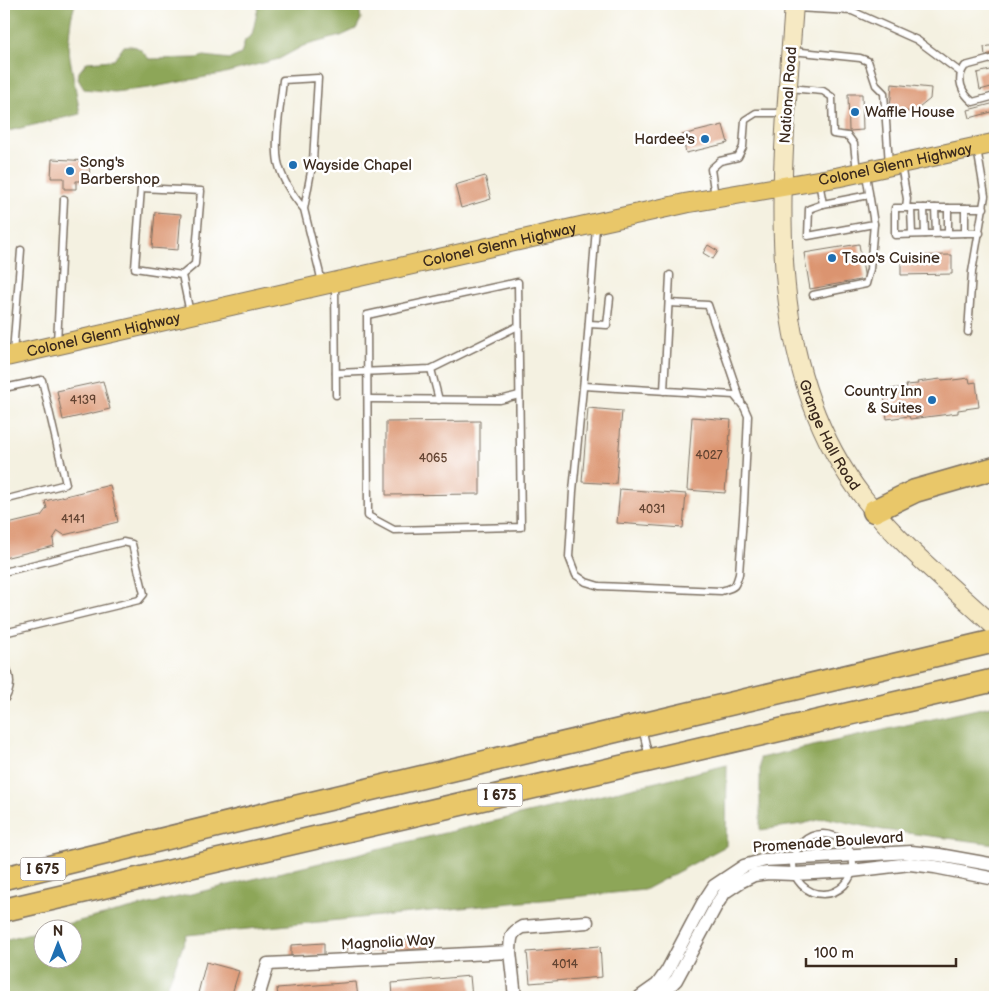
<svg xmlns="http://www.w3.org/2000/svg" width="999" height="1001" viewBox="0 0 999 1001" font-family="'Balsamiq Sans',sans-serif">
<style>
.forest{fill:#8da658;stroke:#64683b}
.building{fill:#db9470}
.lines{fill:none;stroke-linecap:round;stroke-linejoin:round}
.service-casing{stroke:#7c7062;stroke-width:9}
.minor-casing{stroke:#7c7062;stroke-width:15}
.secondary-casing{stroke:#7c7062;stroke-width:20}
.primary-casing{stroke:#7c7062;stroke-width:21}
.motorway-casing{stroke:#7c7062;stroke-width:25}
.service{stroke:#fff;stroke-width:6}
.minor{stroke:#fff;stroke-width:12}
.secondary{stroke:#f6e9c3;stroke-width:18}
.primary{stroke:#e9c769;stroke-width:19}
.motorway{stroke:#e9c769;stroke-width:22}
.poi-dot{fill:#1f6fb2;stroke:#fff;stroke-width:2}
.labels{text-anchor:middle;stroke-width:5;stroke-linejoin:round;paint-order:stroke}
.number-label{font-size:12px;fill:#634432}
.shield{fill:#fff;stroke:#766a62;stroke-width:1}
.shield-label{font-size:14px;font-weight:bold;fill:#3b2a1e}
.street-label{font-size:15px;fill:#3b2a1e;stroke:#fff}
.poi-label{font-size:15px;fill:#3b2a1e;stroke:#fff;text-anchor:start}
</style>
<rect width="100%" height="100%" fill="#fff"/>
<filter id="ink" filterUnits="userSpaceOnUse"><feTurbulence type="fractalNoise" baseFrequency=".02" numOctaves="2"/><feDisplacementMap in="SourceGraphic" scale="10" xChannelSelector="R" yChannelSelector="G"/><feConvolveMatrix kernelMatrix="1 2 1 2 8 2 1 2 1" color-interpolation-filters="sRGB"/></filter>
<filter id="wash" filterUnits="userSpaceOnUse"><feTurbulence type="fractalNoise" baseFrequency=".0096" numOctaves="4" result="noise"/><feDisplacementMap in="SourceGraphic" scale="20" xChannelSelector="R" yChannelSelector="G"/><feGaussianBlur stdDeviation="1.12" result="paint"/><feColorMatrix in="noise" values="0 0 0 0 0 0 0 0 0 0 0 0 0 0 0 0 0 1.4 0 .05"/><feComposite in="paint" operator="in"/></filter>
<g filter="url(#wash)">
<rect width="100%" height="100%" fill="#f4f1e1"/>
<g class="forest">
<polygon points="4,4 75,4 71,19 68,47 80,114 4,132"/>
<path d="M259,4H356L359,6L361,19L356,29L341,36L303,46L279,59L221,74L149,88L114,92L84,89L78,79L79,72L87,62L114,60L124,46C138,45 141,49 149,59L197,58L204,56L230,59L241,54L245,40L252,35Z"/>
<polygon points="995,705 995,844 883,830 826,818 802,824 760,830 760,758"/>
<polygon points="727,765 726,846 644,890 187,935 163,997 4,997 4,940 42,930 42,958 72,958 72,928 50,928"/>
</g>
<g id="blocks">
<g class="building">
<polygon points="995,45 995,53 985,55 984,47"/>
<polygon points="995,69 995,86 980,90 977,73"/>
<polygon points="892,84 931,88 930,99 914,112 890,109"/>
<polygon points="848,94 862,94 863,130 849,131"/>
<polygon points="995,103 995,111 970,118 968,110"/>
<polygon points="723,125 728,143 686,153 682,135"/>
<polygon points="52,159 90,161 89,181 76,181 76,189 64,189 64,178 51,178"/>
<polygon points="485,176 491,199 461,208 455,185"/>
<polygon points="155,212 181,214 178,250 152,248"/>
<polygon points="859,244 865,279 810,289 804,253"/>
<polygon points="708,245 718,251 713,259 703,253"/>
<polygon points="952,255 952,274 901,275 901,256"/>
<polygon points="969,378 970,383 976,382 979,407 958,410 958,413 910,419 909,416 887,419 884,394 890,393 889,389 907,387 906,385 918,384 917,382 941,379 941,380 953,379 953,380"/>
<polygon points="103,381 110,409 63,420 57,391"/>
<polygon points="588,408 622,411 616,484 582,482"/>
<polygon points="692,417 731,420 725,493 687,490"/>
<polygon points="480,421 480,494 386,495 386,422"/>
<polygon points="110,485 118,522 64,535 58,531 53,539 54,546 4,558 4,525 41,516 47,508 45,501"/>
<polygon points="620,489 686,494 683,528 617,523"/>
<polygon points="431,938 432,948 397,951 396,941"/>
<polygon points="383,942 383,952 347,954 347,944"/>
<polygon points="324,943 324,955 291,956 291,945"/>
<polygon points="600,946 602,977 530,983 527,952"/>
<polygon points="206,962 239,971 231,997 197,997"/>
<polygon points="470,976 472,997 393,997 392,983"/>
<polygon points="356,982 358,997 278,997 277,988"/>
</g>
</g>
</g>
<g filter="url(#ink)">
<use href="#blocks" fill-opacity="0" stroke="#7c7062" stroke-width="1"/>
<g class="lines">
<g class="service-casing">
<g id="service">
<polyline points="796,8 852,11 917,40 960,72"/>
<polyline points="792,51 860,58 868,61 876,85 884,93 889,164"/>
<path d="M995,58L965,66C955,79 962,93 973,102L995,96"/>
<polyline points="789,88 823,91 832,97 833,134 848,136 854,144 857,172"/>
<polyline points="901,165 907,199 906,208 965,208 965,233 895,235 895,208 906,208"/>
<polyline points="819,182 823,204 809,209 808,236 874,224 866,174"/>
<polyline points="715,197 711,169 720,161 738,157 743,147 745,120 756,113 786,113"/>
<polyline points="823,204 869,195"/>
<polyline points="911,208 912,234"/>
<polyline points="924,208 925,234"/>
<polyline points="935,208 936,233"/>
<polyline points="948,208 948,233"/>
<polyline points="965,208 984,208"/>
<path d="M304,209C292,195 282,180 278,162C274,141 281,102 283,80L318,78L313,161L304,209L322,282"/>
<polyline points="965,233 980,233"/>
<polyline points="182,275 195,264 201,191 141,188 135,268 182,275 190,313"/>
<polygon points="518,282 521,527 394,530 368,516 367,315"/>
<polyline points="335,284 336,395"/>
<polyline points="813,295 866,284 870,269 874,224"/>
<polyline points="669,303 708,305 741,402"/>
<polyline points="589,324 607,325 610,298"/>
<polyline points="968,332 972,272 985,196 977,148"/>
<polyline points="57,343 64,199"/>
<polyline points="13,353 21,250"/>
<polyline points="431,369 439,400"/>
<polyline points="336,373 431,369 518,326"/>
<path d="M584,386L734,395L744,407L748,416L744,503L739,574C735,588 735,587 721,591L599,586L586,582L576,575L569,557L573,491L587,347L596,227"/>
<polyline points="4,388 42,380 66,484 4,500"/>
<polyline points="664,391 670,275"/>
<polyline points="368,399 500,400 519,395"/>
<polyline points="4,572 123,542 132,544 144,594 139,600 4,633"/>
<path d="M4,664C12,676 12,689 4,700"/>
<polyline points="642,728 649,757"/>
<circle cx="823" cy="864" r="30"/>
</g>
</g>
<g class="minor-casing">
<g id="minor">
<path d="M510,952C511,938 509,934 522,927L587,922"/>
<polyline points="258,997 268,964 510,952 515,997"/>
<polyline points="640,997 657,985 667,971 703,903 714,886 744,866 765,860 911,852 939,855 995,865"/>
<polyline points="659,997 676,980 717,904 725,892 740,882 754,875 768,873 794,874 852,871 910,864 935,867 995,879"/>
</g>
</g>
<g class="secondary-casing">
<g id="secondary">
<path id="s1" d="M794,4C783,168 755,357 863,497C901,546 950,585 995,627"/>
</g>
</g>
<g class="primary-casing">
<g id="primary">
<path id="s2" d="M4,357L596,223L687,203L838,177L995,143"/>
</g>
</g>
<g class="motorway-casing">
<g id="motorway">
<polyline points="874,511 915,491 995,468"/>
<polyline points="4,878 270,813 995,641"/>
<polyline points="4,910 995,680"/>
</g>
</g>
<use href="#service" class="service"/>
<use href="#minor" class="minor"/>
<use href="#secondary" class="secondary"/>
<use href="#primary" class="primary"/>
<use href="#motorway" class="motorway"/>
</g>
</g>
<g class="poi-dot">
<circle cx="855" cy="112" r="5"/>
<circle cx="705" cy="139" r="5"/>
<circle cx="293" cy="165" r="5"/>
<circle cx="70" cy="171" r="5"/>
<circle cx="832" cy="258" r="5"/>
<circle cx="932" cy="400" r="5"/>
</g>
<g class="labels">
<g class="number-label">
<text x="83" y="404">4139</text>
<text x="709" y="459">4027</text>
<text x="433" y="462">4065</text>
<text x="652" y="513">4031</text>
<text x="73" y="523">4141</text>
<text x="565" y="968">4014</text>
</g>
<g class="shield">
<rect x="477.5" y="783.5" width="45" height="23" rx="4"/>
<rect x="20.5" y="857.5" width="45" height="23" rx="4"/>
</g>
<g class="shield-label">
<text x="500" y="800">I 675</text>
<text x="43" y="874">I 675</text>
</g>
<g class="street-label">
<text transform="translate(788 95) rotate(-86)" y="5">National Road</text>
<text dy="5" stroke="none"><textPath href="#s2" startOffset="912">Colonel Glenn Highway</textPath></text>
<text dy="5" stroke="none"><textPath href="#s2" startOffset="508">Colonel Glenn Highway</textPath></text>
<text dy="5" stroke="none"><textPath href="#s2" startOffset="102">Colonel Glenn Highway</textPath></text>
<text dy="5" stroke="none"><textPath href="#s1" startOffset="439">Grange Hall Road</textPath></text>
<text transform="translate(828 842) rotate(-4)" y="5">Promenade Boulevard</text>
<text transform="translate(388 942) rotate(-3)" y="5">Magnolia Way</text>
</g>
<g class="poi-label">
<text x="865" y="117">Waffle House</text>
<text x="695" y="144" text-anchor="end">Hardee's</text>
<text x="80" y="167">Song's<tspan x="80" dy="17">Barbershop</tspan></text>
<text x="303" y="170">Wayside Chapel</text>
<text x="842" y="263">Tsao's Cuisine</text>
<text x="922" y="396" text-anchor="end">Country Inn<tspan x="922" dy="17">&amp; Suites</tspan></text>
</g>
</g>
<rect width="999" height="1001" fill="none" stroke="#fff" stroke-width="20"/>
<g transform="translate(58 944)"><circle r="24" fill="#ffffff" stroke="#b1aaa5"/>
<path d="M0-4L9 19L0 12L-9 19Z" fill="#1f6fb2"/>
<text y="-8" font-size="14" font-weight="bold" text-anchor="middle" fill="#3b2a1e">N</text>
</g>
<path d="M806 958v8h150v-8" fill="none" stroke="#3b2a1e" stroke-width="2.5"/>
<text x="814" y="958" font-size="15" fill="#3b2a1e" stroke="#ffffff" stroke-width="4" paint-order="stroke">100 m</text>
</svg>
